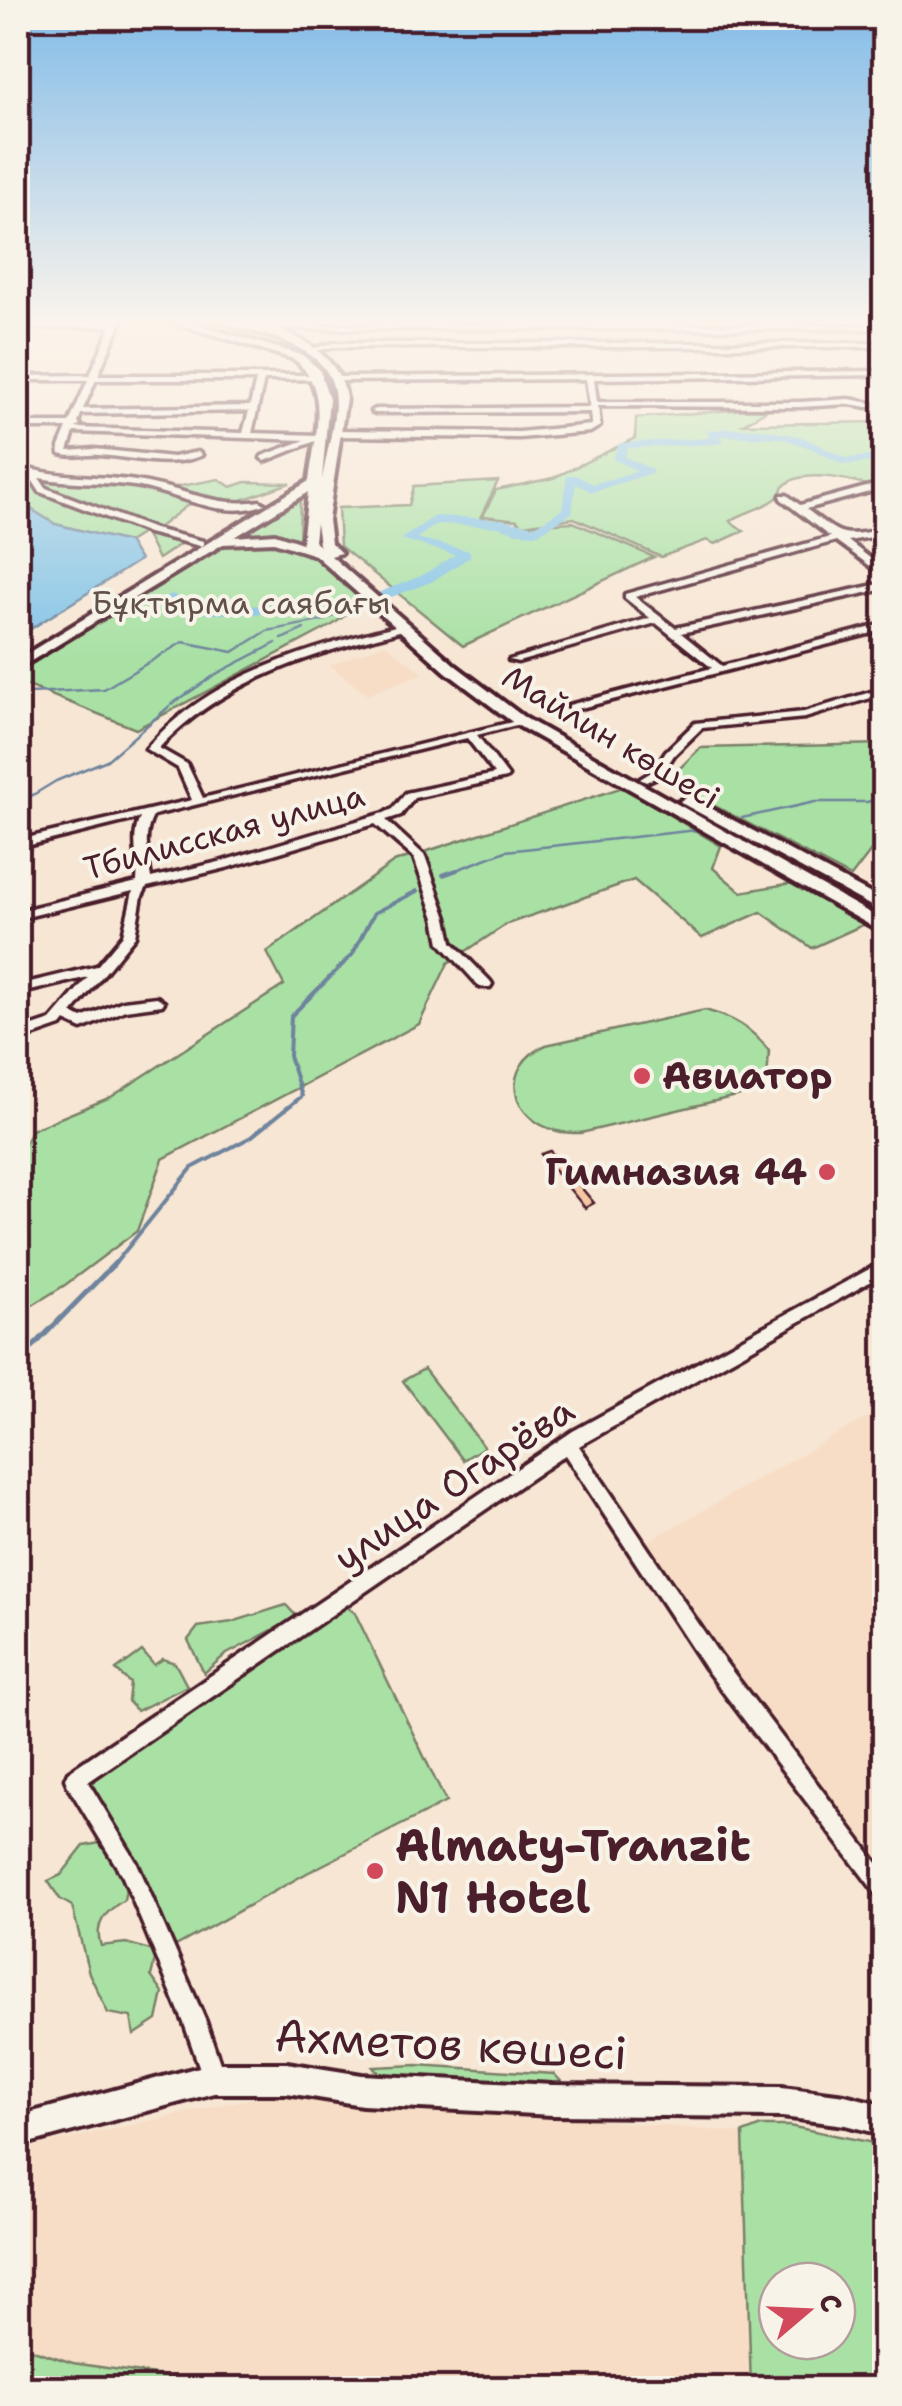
<svg xmlns="http://www.w3.org/2000/svg" width="902" height="2406" viewBox="0 0 902 2406" font-family="'Shantell Sans',sans-serif">
<style>
.built{fill:#f7ddc6;fill-rule:evenodd}
.green{fill:#a9e1a5;stroke:#7a8068;stroke-width:2.5;fill-rule:evenodd}
.water{fill:#86c5e7;stroke:#6e839c;stroke-width:2.5}
.lines{fill:none;stroke-linecap:round;stroke-linejoin:round}
.stream-far2{stroke:#6e839c;stroke-width:2.5}
.stream-far1{stroke:#6e839c;stroke-width:4}
.stream{stroke:#6e839c;stroke-width:5}
.river{fill:#86c5e7;fill-rule:evenodd}
.building{fill:#f6c7a5;stroke:#4a1f2b;stroke-width:2.5}
.minor-casing{stroke:#4a1f2b;stroke-width:7}
.major-casing{stroke:#4a1f2b;stroke-width:8}
.minor{fill:#f7f3e8;fill-rule:evenodd}
.major{fill:#f7f3e8;fill-rule:evenodd}
.poi-dot{fill:#d1495b;stroke:#f7f3e8;stroke-width:4}
.labels{text-anchor:middle;stroke-width:8;stroke-linejoin:round;paint-order:stroke}
.far-park-label{font-size:32px;fill:#62504a;stroke:#f7f3e8}
.far-street-label{font-size:32px;fill:#4a1f2b;stroke:#f7f3e8}
.poi-label{font-size:38px;font-weight:bold;fill:#4a1f2b;stroke:#f7f3e8;text-anchor:start}
.street-label{font-size:38px;fill:#4a1f2b;stroke:#f7f3e8}
.near-poi-label{font-size:45px;font-weight:bold;fill:#4a1f2b;stroke:#f7f3e8;text-anchor:start}
.near-street-label{font-size:45px;fill:#4a1f2b;stroke:#f7f3e8}
</style>
<rect width="100%" height="100%" fill="#f7e6d4"/>
<filter id="ink" filterUnits="userSpaceOnUse"><feTurbulence type="fractalNoise" baseFrequency=".01" numOctaves="2"/><feDisplacementMap in="SourceGraphic" scale="20" xChannelSelector="R" yChannelSelector="G"/><feConvolveMatrix kernelMatrix="1 2 1 2 8 2 1 2 1" color-interpolation-filters="sRGB"/></filter>
<g filter="url(#ink)">
<g class="built">
<polygon points="18,336 22,336 19,345 102,345 92,370 18,370"/>
<polygon points="385,644 423,673 367,695 330,665"/>
<polygon points="875,1413 884,1422 884,1569 867,1586 884,1604 884,1687 879,1693 884,1697 884,1878 645,1543"/>
<path d="M284,2091L743,2133L761,2126H789L884,2145V2388H18V2150ZM777,2281H837V2341H777Z"/>
</g>
<g class="green">
<polygon points="180,320 220,320 308,353 332,379 336,393 326,394 323,377 313,365"/>
<path d="M747,409L767,410L743,424L884,422V491C862,482 802,465 783,487C780,492 779,497 774,500C761,509 744,512 730,521L744,531L715,544L707,540L661,557L574,518L523,525L573,522L654,557L463,646L340,546L338,508L409,505L414,486L498,481L480,518L522,526L517,520L483,516L496,490L553,478L635,438L636,418Z"/>
<polygon points="18,477 159,490 219,479 231,487 246,482 290,483 233,503 197,498 154,531 185,541 158,559 144,532 128,542 55,524 18,501"/>
<polygon points="296,498 300,503 299,540 261,534 232,536"/>
<polygon points="251,540 308,551 365,600 334,624 136,729 18,682 18,672 221,544"/>
<polygon points="884,744 884,834 851,877 667,781 700,748"/>
<polygon points="623,787 721,846 713,868 741,892 798,882 867,923 812,948 761,912 702,938 634,880 507,924 448,963 419,1024 163,1159 137,1231 65,1285 18,1314 18,1160 31,1130 111,1097 284,985 267,952 394,862"/>
<path d="M705,1010C733,1018 751,1027 769,1051L767,1081L753,1092L581,1133C574,1133 564,1133 557,1131C509,1119 499,1066 546,1045Z"/>
<polygon points="424,1369 484,1447 463,1460 403,1381"/>
<polygon points="286,1605 297,1617 225,1655 204,1673 188,1640 198,1627 232,1622"/>
<polygon points="346,1606 355,1613 446,1802 307,1873 174,1947 89,1777"/>
<polygon points="142,1651 154,1665 163,1659 175,1663 187,1686 137,1711 128,1701 130,1683 116,1670"/>
<path d="M100,1843L127,1883L124,1900C106,1911 93,1924 101,1946L126,1943L157,1952L151,1976L163,1993L157,2020L134,2035L131,2017L108,2013L89,1973L72,1906L60,1899L48,1881L61,1875L84,1846Z"/>
<polygon points="417,2065 554,2074 573,2094 380,2074 373,2067"/>
<path d="M761,2126H789L884,2145V2388H751L743,2133ZM777,2281H837V2341H777Z"/>
<polygon points="18,2345 73,2363 243,2388 18,2388"/>
</g>
<polygon class="water" points="18,501 55,524 128,542 140,560 18,637"/>
<g class="lines">
<g class="stream-far2">
<polyline points="282,639 304,629"/>
<polyline points="30,693 104,689 183,642 233,652 267,631 325,620 349,609"/>
<polyline points="18,804 56,781 107,760 172,704 218,673 276,643"/>
<polyline points="742,818 815,802 867,802 884,797"/>
<polyline points="451,872 506,851 697,830"/>
</g>
<g class="stream-far1">
<polyline points="443,875 457,870"/>
<polyline points="113,1266 192,1168 251,1137 302,1096 289,1056 291,1016 352,955 374,913 417,891"/>
</g>
<polyline class="stream" points="18,1362 115,1263"/>
<polygon class="river" points="728,428 763,429 802,437 846,458 884,455 884,461 844,465 810,448 780,438 719,436 724,441 718,444 628,448 625,457 652,469 652,473 592,492 576,484 572,513 538,534 517,533 499,527 438,524 417,538 470,551 470,557 431,582 349,613 205,614 164,598 171,594 206,606 347,605 421,576 455,555 401,539 435,516 501,519 535,526 562,509 567,475 575,475 593,484 637,471 613,459 619,443 709,438 707,431"/>
</g>
<polygon class="building" points="550,1151 560,1162 594,1203 585,1208 541,1154"/>
<g class="lines">
<g class="minor-casing">
<g id="minor">
<path d="M114,320H122L98,375H322V379H319L264,380L252,433L319,435L323,438L265,461L261,458L262,456L305,440L74,432L68,451L94,449L173,457L198,452L202,455C171,469 133,457 99,455C86,454 71,458 60,454L59,447L67,428H18V423H69L88,380H18V376L90,375L111,326L18,328V324ZM96,380H256L250,406L83,409ZM249,411L243,433L76,428L80,425L78,423L81,414Z"/>
<polygon points="248,325 884,325 884,329 245,329"/>
<polygon points="334,343 884,343 884,347 334,347 311,352 307,350"/>
<polygon points="884,371 884,375 594,379 597,402 800,402 849,399 871,403 871,407 868,407 849,404 800,407 598,406 600,426 590,432 519,438 335,436 331,433 335,430 519,432 592,425 590,412 375,413 371,411 375,409 590,407 586,379 336,381 335,379 339,377"/>
<path d="M18,466C57,478 96,475 136,481C179,487 215,508 260,501L265,504C224,522 175,492 134,486C102,481 70,484 39,478L46,488L154,529L203,541V545L200,546L148,533L40,492L29,475L18,472Z"/>
<path d="M870,486L873,487V491L806,509C842,536 840,538 884,529V535L848,541L884,569V576L836,541L635,597L675,628L884,583V589L681,633L722,666L884,624V630L573,710L569,709V705L712,668L656,623L518,662L509,660L650,618L625,598V594L830,537L781,499V495H787L800,505Z"/>
<path d="M403,624L408,627L407,629C316,653 225,678 159,748L187,764L203,798L524,719V723L477,735L508,776L506,778L414,798L401,815L386,820L425,856L447,918L452,942L490,981L492,984L490,987H480L440,943L435,918L414,858L375,824L226,868L147,887L142,896L135,936L72,1013L82,1018L123,1001L157,997L164,1002L162,1005L125,1010L82,1029L65,1021L61,1026L18,1041V1031L51,1020L88,977L18,994V985L97,966L123,935L133,891L18,919V911L137,882C139,861 130,838 140,818L18,848V840L192,800L178,768L146,749C210,674 311,648 403,624ZM467,738L495,774L406,793L393,809L384,813L219,862L151,878C148,858 142,834 154,815Z"/>
<polygon points="884,688 884,694 805,718 702,728 674,755 661,775 646,782 640,779 653,771 666,751 695,723 804,712"/>
<polygon points="884,1261 884,1274 579,1446 719,1654 884,1872 884,1898 877,1895 705,1668 565,1455 88,1782 137,1863 206,2022 225,2078 222,2086 214,2089 206,2086 184,2023 123,1877 68,1786 65,1779 68,1772 573,1431"/>
</g>
</g>
<g class="major-casing">
<g id="major">
<path d="M165,320H181L302,355L319,369L329,398L322,480C333,413 359,369 279,339C260,332 237,329 220,320C269,320 339,344 346,398L328,520L331,543L341,553L331,556L456,666L525,718L884,921V933L515,724L446,672L315,555L274,542L223,544L18,669V659L309,481C314,438 332,390 294,359ZM308,492L302,543L275,534L235,537ZM316,523L319,544L320,546L314,541Z"/>
<polygon points="688,796 884,901 884,913 683,804 680,801"/>
<polygon points="214,2063 287,2063 362,2075 552,2085 782,2087 845,2095 884,2105 884,2135 845,2125 782,2117 552,2115 362,2105 287,2093 214,2093 18,2146 18,2116"/>
</g>
</g>
<use href="#minor" class="minor"/>
<use href="#major" class="major"/>
</g>
</g>
<linearGradient id="sky" x2="0" y2="1"><stop stop-color="#81bbe8"/><stop offset="0.49" stop-color="#fbf4ec"/><stop offset="1" stop-color="#fbf4ec" stop-opacity="0"/></linearGradient>
<rect width="902" height="657" fill="url(#sky)"/>
<g class="poi-dot">
<circle cx="642" cy="1076" r="10"/>
<circle cx="827" cy="1172" r="10"/>
<circle cx="375" cy="1871" r="10"/>
</g>
<g class="labels">
<g class="far-park-label">
<text x="241" y="614">Бұқтырма саябағы</text>
</g>
<g class="far-street-label">
<text transform="translate(611 737) rotate(31)" y="11">Майлин көшесі</text>
<text transform="translate(224 832) rotate(-15)" y="11">Тбилисская улица</text>
</g>
<g class="poi-label">
<text x="662" y="1089">Авиатор</text>
<text x="807" y="1185" text-anchor="end">Гимназия 44</text>
</g>
<g class="street-label">
<text transform="translate(454 1484) rotate(-34)" y="13">улица Огарёва</text>
</g>
<g class="near-poi-label">
<text x="395" y="1861">Almaty-Tranzit<tspan x="395" dy="52">N1 Hotel</tspan></text>
</g>
<g class="near-street-label">
<text transform="translate(451 2044) rotate(3)" y="16">Ахметов көшесі</text>
</g>
</g>
<rect width="902" height="2406" fill="none" stroke="#f7f3e8" stroke-width="60"/>
<rect x="30" y="30" width="842" height="2346" fill="none" stroke="#4a1f2b" stroke-width="4" filter="url(#ink)"/>
<g transform="translate(807 2311) rotate(71)"><circle r="48" fill="#f7f3e8" stroke="#b29e9c" stroke-width="2.5"/>
<path d="M0-8L18 38L0 25L-18 38Z" fill="#d1495b"/>
<text y="-15" font-size="28" font-weight="bold" text-anchor="middle" fill="#4a1f2b">С</text>
</g>
</svg>
